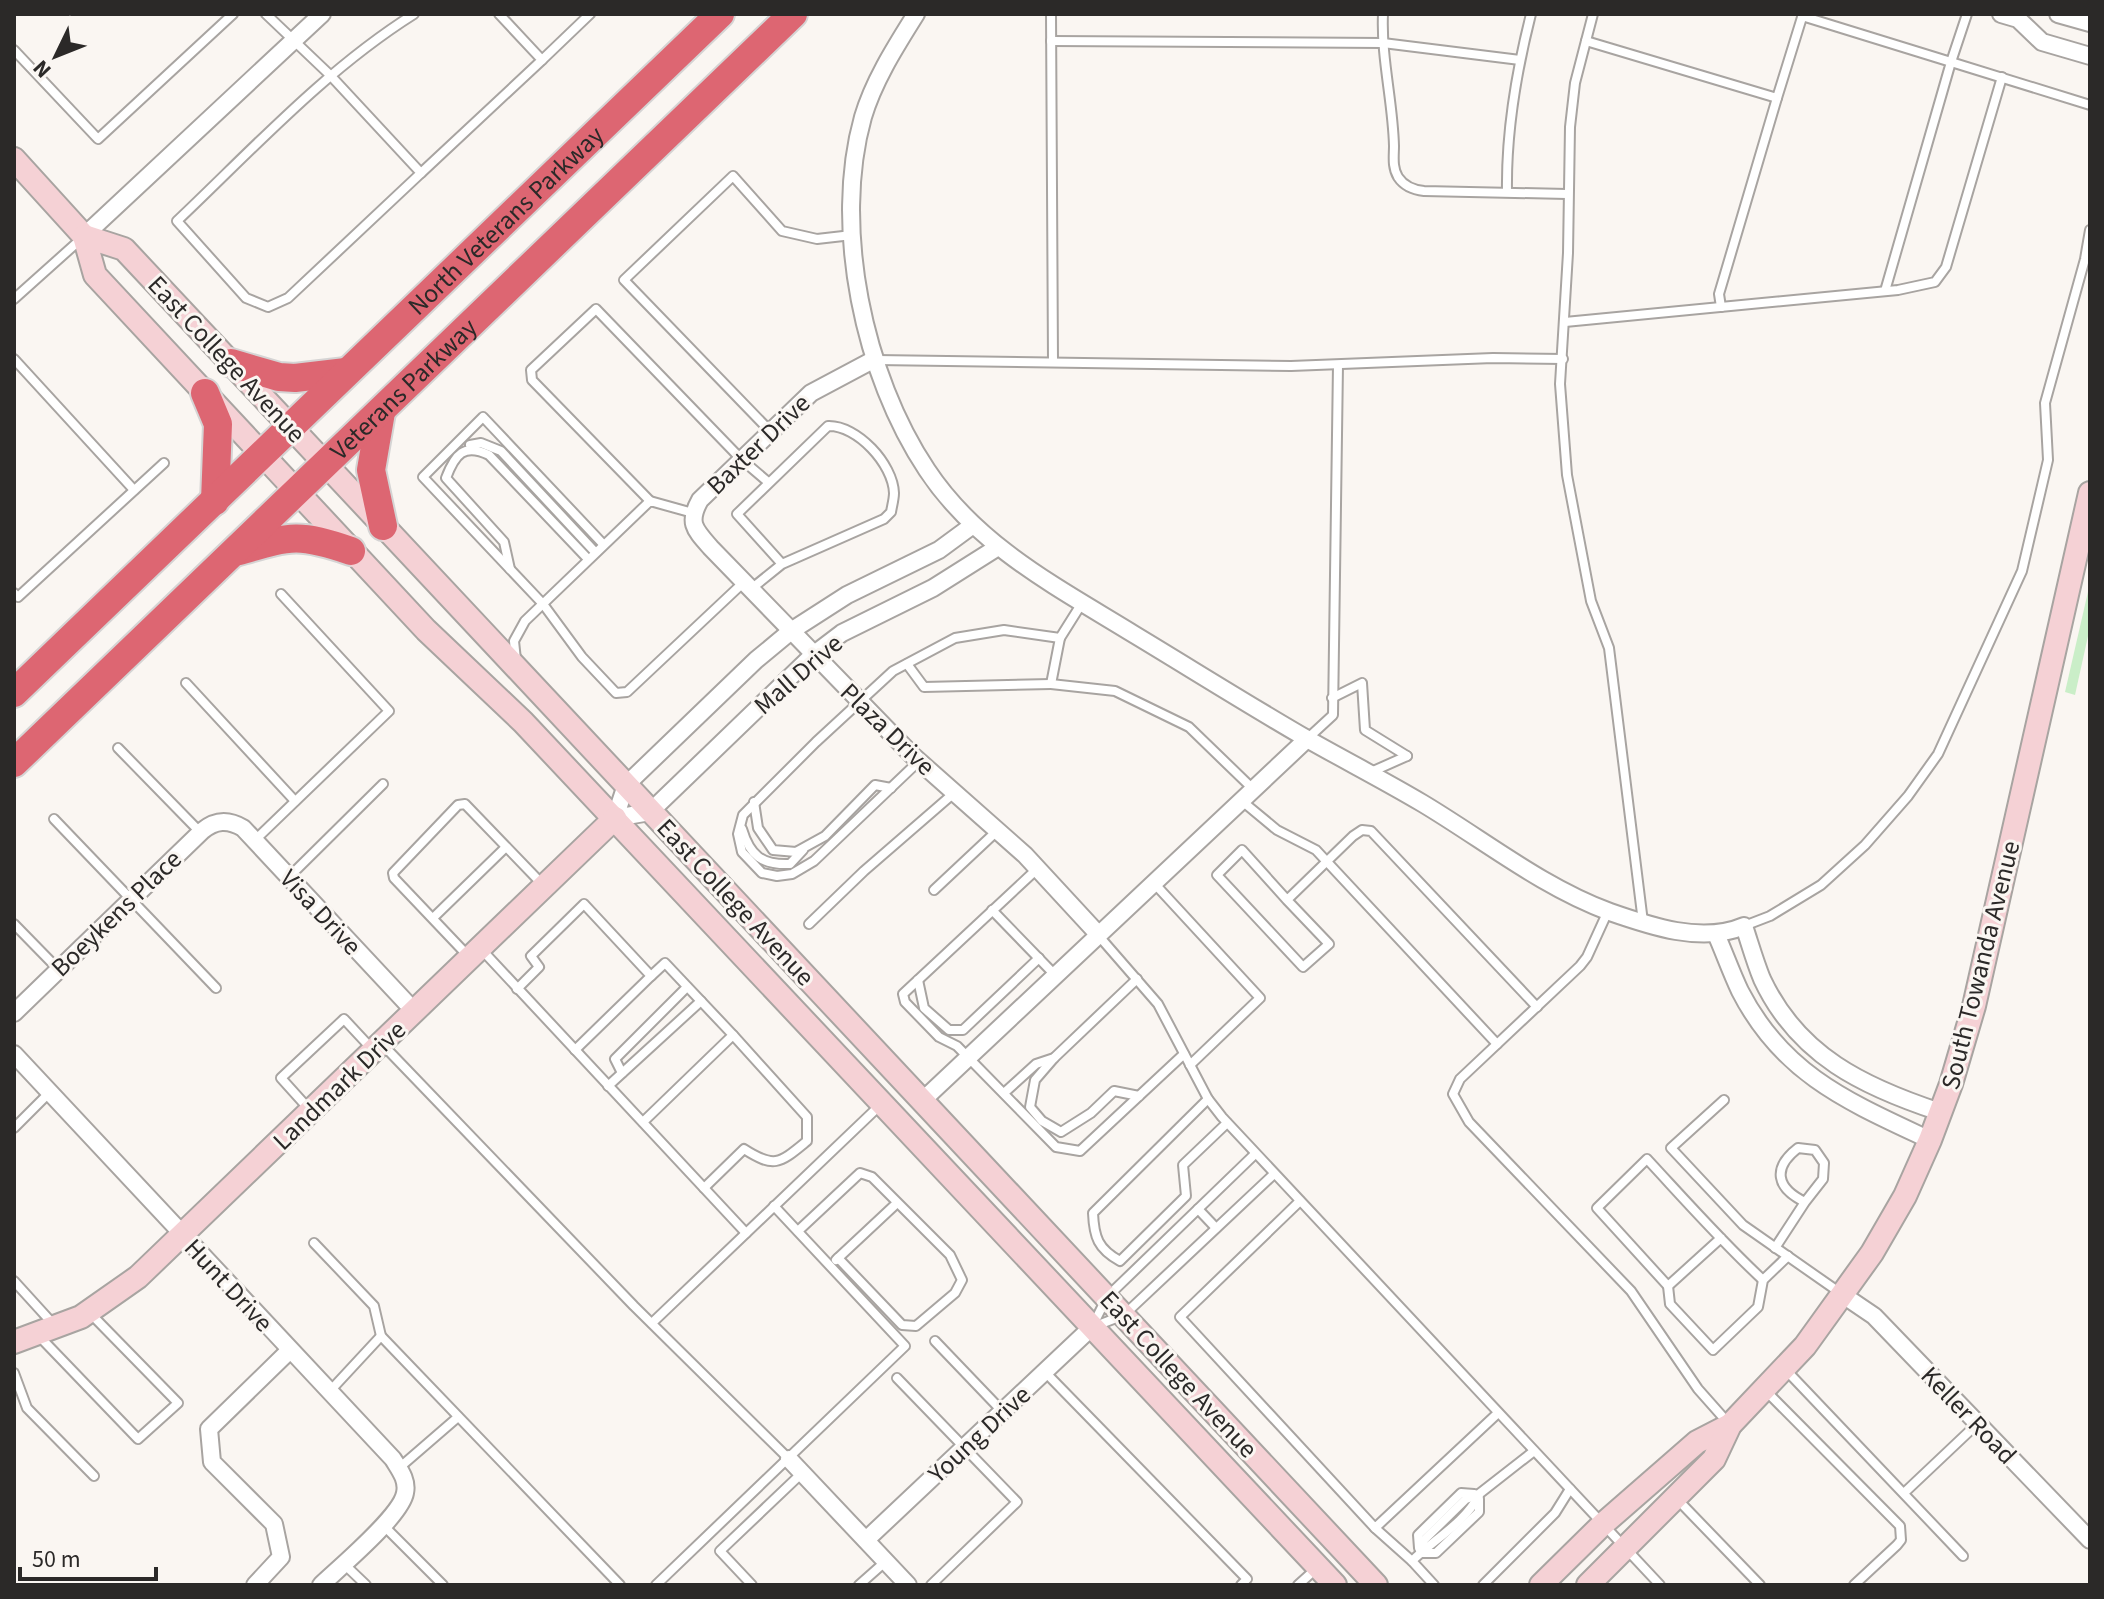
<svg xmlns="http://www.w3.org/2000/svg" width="2104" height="1599" viewBox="0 0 2104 1599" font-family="'Source Sans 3',sans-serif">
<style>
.green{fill:#caeec8}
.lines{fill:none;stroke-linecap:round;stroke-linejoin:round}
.lane-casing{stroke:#a8a4a1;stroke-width:12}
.street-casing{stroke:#a8a4a1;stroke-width:20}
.secondary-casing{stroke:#a8a4a1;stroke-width:26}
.highway-casing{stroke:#d5d4d4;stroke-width:32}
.lane{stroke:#fff;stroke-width:8}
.street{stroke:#fff;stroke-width:16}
.secondary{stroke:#f5d1d5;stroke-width:22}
.highway{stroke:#dd6672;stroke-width:28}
.labels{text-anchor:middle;stroke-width:6;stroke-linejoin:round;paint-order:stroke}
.street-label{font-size:26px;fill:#2b2928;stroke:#faf6f2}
</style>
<rect width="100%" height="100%" fill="#faf6f2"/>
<polygon class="green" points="2090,583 2090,627 2075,695 2065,692"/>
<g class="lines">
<g class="lane-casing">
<g id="lane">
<path d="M266,14L330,75L421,173L288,298L268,307L246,298L177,221C253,149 325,70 414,14"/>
<polyline points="1051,14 1053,361"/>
<path d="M1383,14C1381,58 1393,102 1394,146C1394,156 1392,167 1398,177C1404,186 1414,190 1424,191L1567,194"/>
<polyline points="1593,14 1575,83 1570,127 1568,253 1560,384 1567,475 1591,601 1609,648 1643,922"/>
<polyline points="1967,14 1951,62 2090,105"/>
<polyline points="1802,16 1951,62 1885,291"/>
<polyline points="1051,41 1383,43 1520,60"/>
<polyline points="1586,41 1777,98 1803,14"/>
<polyline points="14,50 98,139 233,14"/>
<polyline points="542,60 590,14"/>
<polyline points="421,173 542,60 499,14"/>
<path d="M1507,192C1506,131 1516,73 1531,14"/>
<polyline points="14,299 81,239"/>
<polyline points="1721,307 1719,294 1777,98"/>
<polyline points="1565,322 1898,290 1935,282 1946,267 2002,77"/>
<polyline points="14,359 134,490"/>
<polyline points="876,360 1291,366 1493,358 1563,359"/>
<polyline points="770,431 624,280 733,176 782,231 817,239 852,235"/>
<polyline points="470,445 481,443 501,451 595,552"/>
<polyline points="650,501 532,380 531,370 596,309 741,459 768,482"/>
<polyline points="603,544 483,417 423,477 543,604 582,657 616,693 627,692 744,582"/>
<path d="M510,569L504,542L446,478C455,454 464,443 489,455L588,559"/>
<path d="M751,589L782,564L884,519L891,512C892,506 894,499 894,493C893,464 857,425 828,426L737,514L782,564"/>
<polyline points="14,593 18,597 164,463"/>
<polyline points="1060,638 1051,684 1115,691 1189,727 1253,789"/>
<polyline points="516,660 514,641 525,621 650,501 693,513"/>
<polyline points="907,664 924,687 1051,684"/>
<polyline points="186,683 295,801"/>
<polyline points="1332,698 1362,683 1365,730 1407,756"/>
<polyline points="1307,739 1333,715 1338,365"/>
<polyline points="118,748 200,832"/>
<polyline points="919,761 814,861 792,874 777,876 762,873 742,852 738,834 743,815 816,742 893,671 955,638 1004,630 1060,638 1082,603"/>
<polyline points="1371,772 1407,756"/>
<polyline points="1242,801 1277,830 1316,850 1497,1044"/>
<polyline points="754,802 758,828 773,850 796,852 825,836 875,785 891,788"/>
<polyline points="54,819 216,988"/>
<path d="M742,829C750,856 762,865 790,864L803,850"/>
<polyline points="255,840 389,711 281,594"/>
<polyline points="1037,869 903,994 905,1002 939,1037 957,1046 1056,1147 1080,1151 1184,1054"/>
<polyline points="289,877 383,784"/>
<polyline points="1153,882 1260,998 1190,1065"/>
<polyline points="934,890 998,830"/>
<polyline points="1287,900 1329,944 1303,967 1217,875 1242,850 1287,900 1353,836 1362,830 1371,831 1537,1007"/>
<polyline points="992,910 1055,975"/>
<polyline points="1608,911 1587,957 1580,966 1460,1079 1453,1094 1469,1122 1631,1291 1698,1389 1729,1424"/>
<polyline points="433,918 506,847"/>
<polyline points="14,924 58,969"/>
<polyline points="809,924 864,871 954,793"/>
<polyline points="1744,926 1770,916 1821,885 1865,845 1908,796 1938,754 2022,571 2048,460 2045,403 2085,259 2090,230"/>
<polyline points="1098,935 1158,1004 1208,1099 1222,1117 1660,1585"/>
<polyline points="482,950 746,1233"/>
<polyline points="470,958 394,878 393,873 458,805 465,804 544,886"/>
<polyline points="918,980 924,1008 949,1030 963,1030 1039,958"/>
<polyline points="517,989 539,967 531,956 584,904 651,976 575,1050"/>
<polyline points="383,1045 634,1306 789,1459"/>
<polyline points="1054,1058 1035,1080 1030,1107 1042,1121 1061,1132 1091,1113 1114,1091 1139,1096"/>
<polyline points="622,1073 615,1059 687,987"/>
<polyline points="608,1086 701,1001"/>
<polyline points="1004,1093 1036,1064 1054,1058 1137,979"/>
<path d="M1208,1099L1093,1213C1094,1237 1098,1249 1120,1261L1186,1196L1183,1165L1227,1123"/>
<polyline points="1724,1100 1671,1148 1743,1225 1839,1292"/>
<polyline points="308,1108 281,1078 344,1019 371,1048"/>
<polyline points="643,1122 733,1035 665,963 651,976"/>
<polyline points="14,1128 50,1092"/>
<path d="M704,1188L744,1149C775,1169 780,1163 807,1141V1117L733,1035"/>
<polyline points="1300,1201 1180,1317 1375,1528 1498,1413"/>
<polyline points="1198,1209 1216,1228"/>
<polyline points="798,1231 860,1173 872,1177 950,1255 962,1280 955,1293 916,1326 902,1325 838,1258"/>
<path d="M1721,1238L1668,1286L1597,1208L1647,1159C1685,1200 1722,1242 1763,1280"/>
<polyline points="314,1243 374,1306 381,1336"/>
<path d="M1775,1248L1805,1202L1823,1179L1824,1163L1815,1150L1798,1148C1772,1168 1776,1188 1805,1202"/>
<polyline points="836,1260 897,1203"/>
<polyline points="14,1281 54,1325"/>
<polyline points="1668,1286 1670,1304 1713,1350 1758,1307 1763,1280 1788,1256"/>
<polyline points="652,1323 875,1110"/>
<polyline points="1094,1323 1107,1297 1255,1154"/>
<polyline points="1093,1327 1124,1315 1274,1174"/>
<polyline points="38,1335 138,1439 178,1403 89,1312"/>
<polyline points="935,1341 1002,1411"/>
<polyline points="1785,1369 1963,1556"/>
<polyline points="1045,1372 1247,1579 1241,1585"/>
<polyline points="14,1373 27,1408 94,1476"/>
<polyline points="897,1378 1017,1502 931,1585"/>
<polyline points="1765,1390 1900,1526 1901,1540 1897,1545 1854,1585"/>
<polyline points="330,1391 381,1336 620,1585"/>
<polyline points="399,1468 458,1417"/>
<polyline points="1904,1493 1977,1424"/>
<polyline points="1677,1499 1760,1585"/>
<polyline points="383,1525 443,1585"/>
<polyline points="1375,1528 1412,1561"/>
<polyline points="1419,1548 1418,1535 1461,1493 1474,1494"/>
<polyline points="1420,1553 1424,1540 1466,1499 1479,1494 1534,1451"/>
<polyline points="1422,1553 1436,1553 1479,1512 1479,1499"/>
<polyline points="344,1564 366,1585"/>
<polyline points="656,1585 905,1346 774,1206"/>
<polyline points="752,1585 720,1551 802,1473"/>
<polyline points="859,1585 885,1562"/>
<polyline points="1298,1585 1318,1567"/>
<path d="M1434,1585L1412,1561C1433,1540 1465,1523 1479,1495"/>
<polyline points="1483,1585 1555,1513 1570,1489"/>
</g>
</g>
<g class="street-casing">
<g id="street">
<path d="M916,14C896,46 874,80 863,117C832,227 864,376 927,470C978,547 1059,588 1135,635C1193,670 1250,706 1309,740C1346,761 1385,781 1422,803C1484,840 1542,887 1610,912C1650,926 1702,944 1744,926C1750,944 1755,962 1762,979C1798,1056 1864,1087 1940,1112"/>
<polyline points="2001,14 2018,19 2042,42 2090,56"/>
<polyline points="2058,14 2090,23"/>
<polyline points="84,236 322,14"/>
<path d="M873,360L811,393L700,500C687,523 695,530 711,548L912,755L1025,855L1098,934"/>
<polyline points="973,525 939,550 847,595 791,631 756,660 626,785 615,818 650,812 813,655 842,633 933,588 998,547"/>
<path d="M1716,934C1724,952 1731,972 1740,991C1783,1075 1849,1102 1930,1140"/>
<path d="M14,1013L202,831C215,820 228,819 243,828L415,1012"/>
<path d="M14,1054L393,1459C399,1469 408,1480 405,1493C401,1516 340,1567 321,1585"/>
<polyline points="922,1101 1307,739"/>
<polyline points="1843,1295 1874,1316 2090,1540"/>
<polyline points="789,1459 908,1585"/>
<polyline points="866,1540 1092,1327"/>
<polyline points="255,1585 281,1557 274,1524 212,1462 209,1429 290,1350"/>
</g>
</g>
<g class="secondary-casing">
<g id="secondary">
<polyline points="14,159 84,236 95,275 426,630 523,722 1335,1585"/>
<polyline points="84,236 124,249 1376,1585"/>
<polyline points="14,1342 81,1317 138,1277 615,818"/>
<polyline points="1541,1585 1603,1524 1697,1442 1730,1425"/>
<polyline points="1588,1585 1714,1459 1730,1425 1805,1346 1872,1253 1905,1196 1930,1140 1951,1084 1974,1006 2090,493"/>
</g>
</g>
<g class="highway-casing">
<g id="highway">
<polyline points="231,363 279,377 295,378 346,372"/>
<polyline points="205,393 218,424 215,501"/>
<polyline points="381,412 371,470 383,526"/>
<path d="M239,551C291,536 298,533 351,551"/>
<path id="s1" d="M14,693L720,14"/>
<path id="s2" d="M14,763L793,14"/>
</g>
</g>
<use href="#lane" class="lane"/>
<use href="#street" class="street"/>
<use href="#secondary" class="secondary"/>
<use href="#highway" class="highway"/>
</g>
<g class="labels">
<g class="street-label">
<text dy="9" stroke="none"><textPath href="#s1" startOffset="682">North Veterans Parkway</textPath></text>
<text transform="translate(227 359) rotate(47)" y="9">East College Avenue</text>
<text dy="9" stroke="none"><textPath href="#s2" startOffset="540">Veterans Parkway</textPath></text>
<text transform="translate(758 444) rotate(-44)" y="9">Baxter Drive</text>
<text transform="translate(798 674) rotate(-41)" y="9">Mall Drive</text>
<text transform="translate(888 729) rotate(44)" y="9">Plaza Drive</text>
<text transform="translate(736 902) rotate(47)" y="9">East College Avenue</text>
<text transform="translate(321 912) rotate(47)" y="9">Visa Drive</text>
<text transform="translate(116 913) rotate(-44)" y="9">Boeykens Place</text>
<text transform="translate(1980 965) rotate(-76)" y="9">South Towanda Avenue</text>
<text transform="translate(339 1085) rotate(-44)" y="9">Landmark Drive</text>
<text transform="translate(229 1285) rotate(47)" y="9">Hunt Drive</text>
<text transform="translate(1179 1374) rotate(47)" y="9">East College Avenue</text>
<text transform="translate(1969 1415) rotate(46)" y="9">Keller Road</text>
<text transform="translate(979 1434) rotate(-43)" y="9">Young Drive</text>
</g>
</g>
<rect width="2104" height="1599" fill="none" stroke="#2b2928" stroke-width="32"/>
<g transform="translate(56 56) rotate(227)" stroke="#faf6f2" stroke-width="6" paint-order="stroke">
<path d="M0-6L14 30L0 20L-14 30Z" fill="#2b2928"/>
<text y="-12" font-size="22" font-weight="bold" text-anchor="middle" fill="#2b2928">N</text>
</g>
<path d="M20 1567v12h136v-12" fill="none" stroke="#2b2928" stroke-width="4"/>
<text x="32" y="1567" font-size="24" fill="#2b2928" stroke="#faf6f2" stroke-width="6" paint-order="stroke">50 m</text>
</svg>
